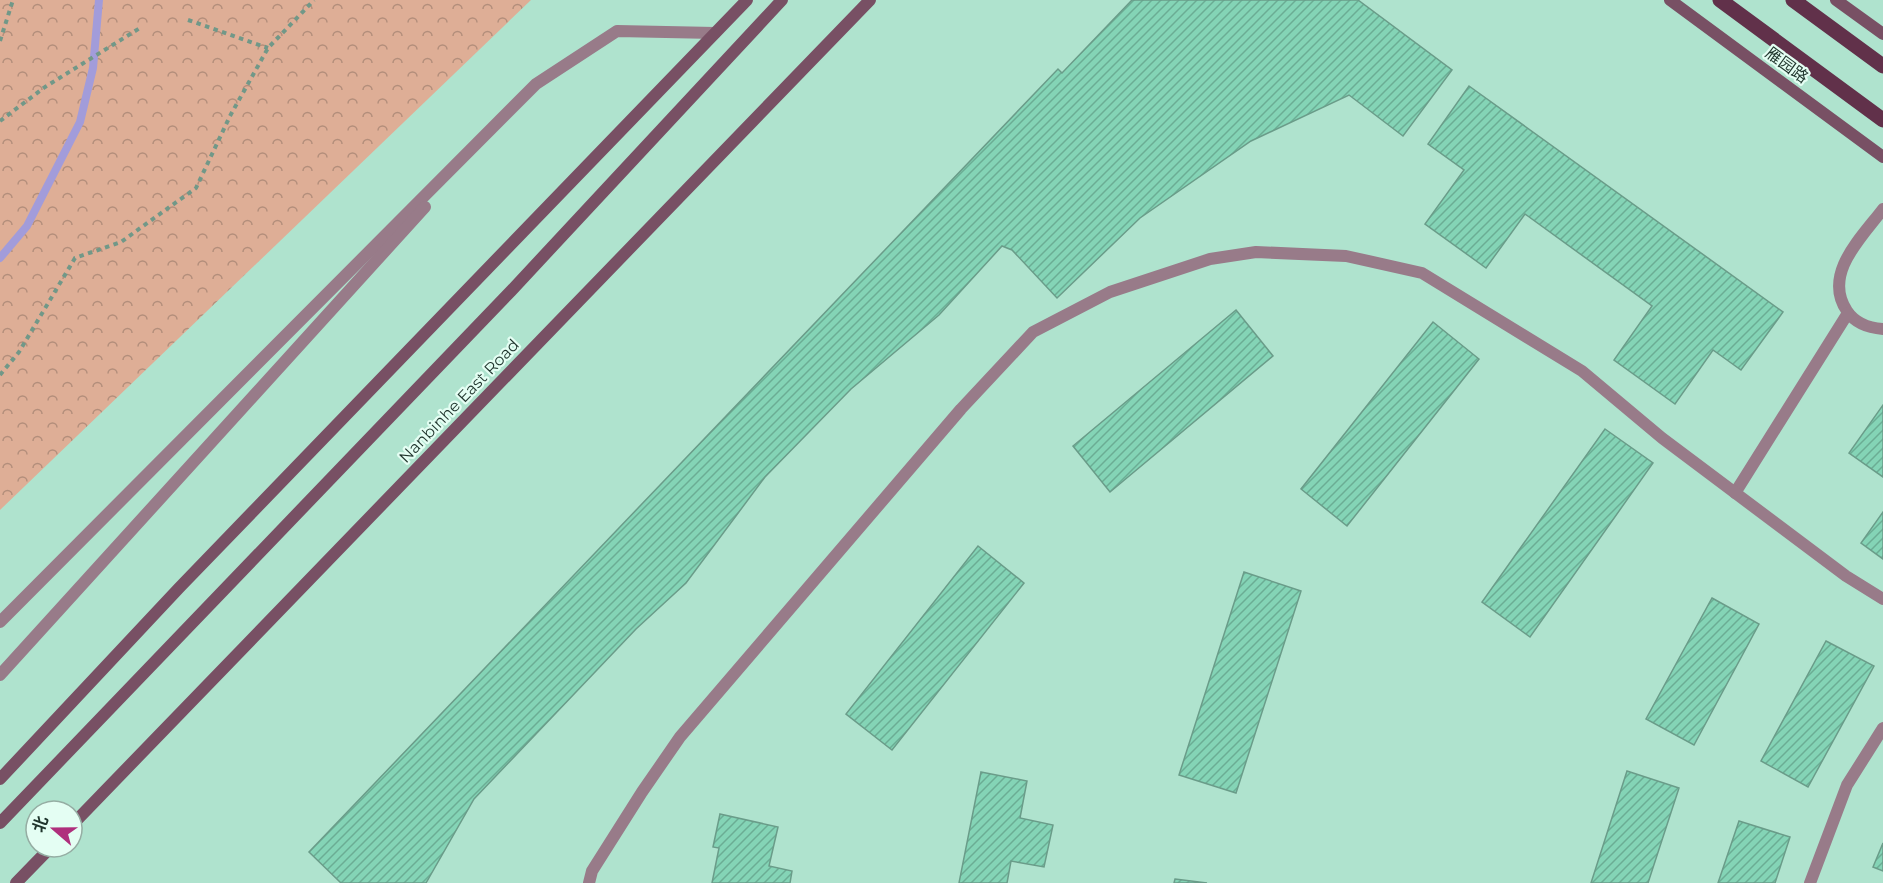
<svg xmlns="http://www.w3.org/2000/svg" width="1883" height="883" font-family="Montserrat,'Noto Sans SC',sans-serif">
	<style>
		.park { fill: url(#park-crowns) }
		.lines { fill: none; stroke-linecap: round; stroke-linejoin: round }
		.stream { stroke: #a29cda; stroke-width: 8 }
		.building { fill: url(#building-hatch); stroke: #6a9c89; stroke-width: 1.5 }
		.path { stroke: #719888; stroke-width: 4; stroke-dasharray: 4.5 4.5; stroke-linecap: butt }
		.service { stroke: #987b89; stroke-width: 12 }
		.minor { stroke: #987b89; stroke-width: 12 }
		.secondary { stroke: #785064; stroke-width: 12 }
		.primary { stroke: #61314a; stroke-width: 15 }
		.labels { text-anchor: middle; dominant-baseline: central; stroke-width: 4.5; stroke-linejoin: round; paint-order: stroke }
		.street-label { font-size: 16px; fill: #1f342c; stroke: #e4fef3 }
	</style>
	<defs>
		<pattern id="park-crowns" width="20" height="18" patternUnits="userSpaceOnUse" patternTransform="scale(1.5)"><rect width="20" height="18" fill="#deae96"/><path d="M2 6a3 3 0 1 1 6 0M12 15a3 3 0 1 1 6 0" fill="none" stroke="#b38e7b"/></pattern>
		<pattern id="building-hatch" width="6" height="6" patternUnits="userSpaceOnUse" patternTransform="scale(1.5)"><rect width="6" height="6" fill="#84d4b6"/><path d="M-1 1l2-2M0 6l6-6M5 7l2-2" fill="none" stroke="#6bad94"/></pattern>
	</defs>
	<rect width="100%" height="100%" fill="#afe3ce"/>
	<polygon class="park" points="0,0 531,0 0,510"/>
	<g class="lines">
		<polyline class="stream" points="0,258 27,226 80,122 93,68 99,0"/>
	</g>
	<g class="building">
		<polygon points="1132,0 1358,0 1452,70 1403,136 1349,95 1251,141 1140,218 1057,298 1012,250 1002,246 939,315 851,389 765,477 686,583 636,629 474,799 426,883 341,883 309,852 1058,69 1062,73"/>
		<polygon points="1469,86 1783,312 1741,370 1713,350 1675,404 1614,360 1652,306 1525,214 1486,268 1425,224 1464,170 1428,144"/>
		<polygon points="1236,310 1273,356 1110,492 1073,446"/>
		<polygon points="1433,322 1479,359 1347,526 1301,489"/>
		<polygon points="1883,405 1883,477 1849,453"/>
		<polygon points="1605,429 1653,463 1530,637 1482,602"/>
		<polygon points="1883,512 1883,559 1861,543"/>
		<polygon points="978,546 1024,583 892,750 846,714"/>
		<polygon points="1244,572 1301,591 1236,793 1179,775"/>
		<polygon points="1712,598 1759,624 1694,745 1646,719"/>
		<polygon points="1826,641 1874,666 1808,787 1761,761"/>
		<polygon points="1627,771 1679,788 1648,883 1591,883"/>
		<polygon points="981,772 1027,781 1020,818 1053,825 1044,867 1011,861 1007,883 959,883"/>
		<polygon points="720,814 778,827 769,866 792,871 790,883 712,883 719,848 713,847"/>
		<polygon points="1739,821 1790,837 1775,883 1718,883"/>
		<polygon points="1883,843 1883,871 1873,867"/>
		<polygon points="1175,879 1207,883 1174,883"/>
	</g>
	<g class="lines">
		<g class="path">
			<polyline points="188,20 268,48"/>
			<polyline points="0,41 13,0"/>
			<polyline points="0,121 45,87 140,28"/>
			<polyline points="0,375 19,352 75,258 121,242 196,188 230,116 268,48 314,0"/>
		</g>
		<g class="service">
			<polyline points="0,622 536,84 617,31 715,33"/>
			<polyline points="0,675 425,207"/>
		</g>
		<g class="minor">
			<path d="M1883,209c-21,28 -61,65 -36,102 8,12 22,17 36,18"/>
			<polyline points="1735,493 1848,313"/>
			<polyline points="589,883 592,871 642,792 680,737 961,409 1033,332 1110,292 1210,259 1256,252 1346,256 1422,273 1582,371 1662,438 1846,576 1883,599"/>
			<polyline points="1810,883 1847,785 1883,728"/>
		</g>
		<g class="secondary">
			<polyline points="1670,0 1883,157"/>
			<polyline points="1836,0 1883,34"/>
			<polyline points="0,779 179,588 747,0"/>
			<polyline points="0,823 511,291 782,0"/>
			<polyline points="72,825 870,0"/>
			<polyline points="16,883 51,847"/>
		</g>
		<g class="primary">
			<polyline points="1720,0 1883,120"/>
			<polyline points="1793,0 1883,66"/>
		</g>
	</g>
	<g class="labels">
		<g class="street-label">
			<text transform="translate(1787 65) rotate(36)">雁园路</text>
			<text transform="translate(459 401) rotate(-46)">Nanbinhe East Road</text>
		</g>
	</g>
	<g transform="translate(54 829) rotate(290)"><circle r="28" fill="#e4fef3" stroke="#95ada3" stroke-width="1.5"/>
	<path d="M0-4.5L10 22L0 15L-10 22Z" fill="#af2f7c"/>
	<text y="-9" font-size="16" font-weight="bold" text-anchor="middle" fill="#1f342c">北</text>
	</g>
</svg>
